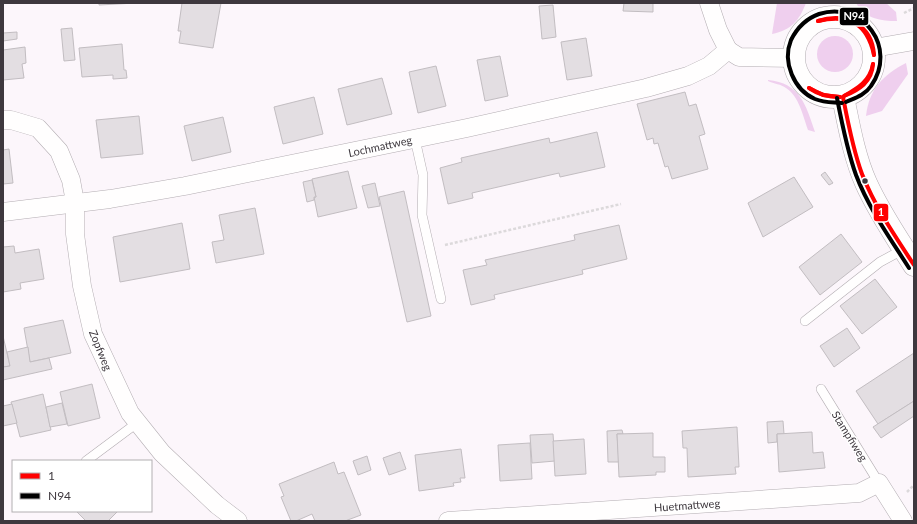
<svg xmlns="http://www.w3.org/2000/svg" width="917" height="524" font-family="Lato,sans-serif">
	<style>
		.green { fill: #efcfee }
		.building { fill: #e3dee2; stroke: #c2bdc1 }
		.lines { fill: none; stroke-linecap: round; stroke-linejoin: round }
		.service-casing { stroke: #b3adb2; stroke-width: 10 }
		.minor-casing { stroke: #b3adb2; stroke-width: 19 }
		.secondary-casing { stroke: #b3adb2; stroke-width: 23 }
		.path { stroke: #dcd9db; stroke-width: 2.5; stroke-dasharray: 3 2; stroke-linecap: butt }
		.service { stroke: #fffefe; stroke-width: 9 }
		.minor { stroke: #fffefe; stroke-width: 18 }
		.secondary { stroke: #fffefe; stroke-width: 22 }
		.bus-1-casing { stroke: #fff; stroke-width: 7 }
		.bus-2-casing { stroke: #fff; stroke-width: 7 }
		.bus-1 { stroke: #f00; stroke-width: 4 }
		.bus-2 { stroke: #000; stroke-width: 4 }
		.bus-dot { fill: #3e383e; stroke: #fff; stroke-width: 1.5 }
		.labels { text-anchor: middle; dominant-baseline: central; stroke-width: 3; stroke-linejoin: round; paint-order: stroke }
		.street-label { font-size: 11px; fill: #3e383e; stroke: #fff }
		.line-badge { stroke: #fff; stroke-width: 1.5 }
		.badge-label { font-size: 11px; text-anchor: middle; font-weight: bold; fill: #fff }
	</style>
	<rect width="100%" height="100%" fill="#fcf6fb"/>
	<g class="green">
		<path d="M777,3h29c-7,18 -15,27 -34,31z"/>
		<path d="M856,3h30l10,9 1,9c-16,0 -32,-2 -41,-18z"/>
		<circle cx="835" cy="54" r="18"/>
		<path d="M906,63l2,11 -26,37 -16,5c3,-27 17,-41 40,-53z"/>
		<path d="M768,80c32,3 38,25 47,52l-7,-2c-5,-14 -9,-34 -22,-42 -5,-4 -12,-4 -18,-7z"/>
	</g>
	<g class="building">
		<polygon points="99,3 136,3 99,5"/>
		<polygon points="182,3 221,3 213,48 179,43 181,31 178,31"/>
		<polygon points="624,3 653,3 653,12 623,11"/>
		<polygon points="553,5 556,37 542,39 539,6"/>
		<polygon points="72,28 75,60 64,61 61,29"/>
		<polygon points="17,32 17,39 3,41 3,33"/>
		<polygon points="586,38 592,76 567,80 561,42"/>
		<polygon points="122,44 124,70 126,70 127,78 113,79 113,75 82,77 79,48"/>
		<polygon points="25,47 26,63 22,64 24,78 3,80 3,50"/>
		<polygon points="500,56 508,96 485,101 477,60"/>
		<polygon points="436,66 446,106 418,113 409,72"/>
		<polygon points="382,78 392,114 347,125 338,89"/>
		<polygon points="685,92 689,106 696,104 705,134 699,136 708,169 672,179 668,166 665,167 658,143 654,144 653,138 647,140 637,104"/>
		<polygon points="314,97 323,134 283,144 274,107"/>
		<polygon points="139,116 143,154 101,158 96,120"/>
		<polygon points="223,117 231,152 192,161 184,126"/>
		<polygon points="597,132 605,167 560,177 559,173 472,193 473,198 448,204 440,168 462,162 461,158 549,138 550,143"/>
		<polygon points="9,149 13,183 3,184 3,150"/>
		<polygon points="348,171 357,208 318,217 314,197 316,197 312,179"/>
		<polygon points="825,172 833,183 829,185 821,175"/>
		<polygon points="794,177 813,207 763,237 748,203"/>
		<polygon points="312,180 316,197 314,197 314,200 307,202 303,182"/>
		<polygon points="375,183 380,206 368,208 362,186"/>
		<polygon points="404,191 431,316 407,322 379,197"/>
		<polygon points="255,208 264,254 216,263 212,242 224,240 219,215"/>
		<polygon points="182,223 190,269 120,282 113,237"/>
		<polygon points="619,225 627,259 582,270 583,274 494,295 495,299 471,305 463,270 487,265 485,260 575,240 574,235"/>
		<polygon points="841,234 862,262 820,295 799,267"/>
		<polygon points="14,246 15,253 39,249 44,279 20,283 21,289 3,292 3,247"/>
		<polygon points="875,279 897,307 862,334 840,306"/>
		<polygon points="63,320 71,353 30,362 24,328"/>
		<polygon points="847,328 860,348 834,367 820,346"/>
		<polygon points="3,336 10,366 3,367"/>
		<polygon points="28,347 30,362 49,358 52,369 3,380 3,367 10,366 7,352"/>
		<polygon points="914,353 914,401 878,424 856,391"/>
		<polygon points="92,384 100,418 68,426 60,392"/>
		<polygon points="43,394 51,430 20,437 11,402"/>
		<polygon points="914,401 914,416 881,438 873,427"/>
		<polygon points="62,403 67,424 50,427 46,407"/>
		<polygon points="12,404 17,423 3,426 3,406"/>
		<polygon points="783,421 784,434 777,434 777,442 768,443 767,422"/>
		<polygon points="737,427 739,467 735,467 736,474 688,477 687,448 683,448 682,431"/>
		<polygon points="622,430 623,434 617,434 619,462 608,462 607,431"/>
		<polygon points="812,432 813,453 823,452 825,468 779,472 777,434"/>
		<polygon points="653,433 653,457 665,457 665,472 656,472 656,475 619,477 617,434"/>
		<polygon points="553,434 555,461 532,463 530,435"/>
		<polygon points="584,439 586,474 555,476 553,441"/>
		<polygon points="530,443 532,479 500,481 498,445"/>
		<polygon points="461,449 465,478 460,478 461,482 453,483 454,486 419,491 415,455"/>
		<polygon points="400,452 406,469 389,475 383,458"/>
		<polygon points="367,456 371,470 358,475 353,461"/>
		<polygon points="334,462 338,474 344,472 361,515 345,521 315,521 312,514 296,521 291,521 281,497 284,496 279,484"/>
		<polygon points="76,511 118,511 108,521 86,521"/>
	</g>
	<g class="lines">
		<g class="service-casing">
			<g id="service">
				<polyline points="415,139 423,175 422,215 441,299"/>
				<polyline points="805,321 880,262 904,249"/>
				<polyline points="821,389 879,483"/>
				<polyline points="86,461 137,423"/>
			</g>
		</g>
		<g class="minor-casing">
			<g id="minor">
				<polyline points="709,3 718,30 728,50"/>
				<polyline points="874,48 914,41"/>
				<polyline points="3,120 11,120 38,128 59,151 71,180 75,202 75,234 82,286 93,334 130,413 162,453 217,505 238,521"/>
				<polyline points="3,212 110,199 185,186 467,128 646,88 688,76 709,66 728,50 739,57 794,58"/>
				<polyline points="448,521 859,493 879,483 903,521"/>
			</g>
		</g>
		<g class="secondary-casing">
			<g id="secondary">
				<circle cx="834" cy="57" r="40"/>
				<path d="M843,97c6,29 11,59 23,86 13,29 31,55 48,82"/>
			</g>
		</g>
		<g class="path">
			<polyline points="904,13 914,8"/>
			<polyline points="445,245 621,204"/>
			<polyline points="907,492 914,485"/>
		</g>
		<use href="#service" class="service"/>
		<use href="#minor" class="minor"/>
		<use href="#secondary" class="secondary"/>
		<g class="bus-1-casing">
			<g id="bus-1">
				<path d="M818,21c27,-9 54,3 56,34"/>
				<path d="M818,21c31,-7 49,2 56,34"/>
				<polyline points="809,88 823,95 840,97"/>
				<path d="M809,88c10,7 19,9 31,9"/>
				<path d="M844,96c14,-8 26,-15 29,-32"/>
				<path d="M844,96c15,-6 28,-14 29,-32"/>
				<path d="M843,97c5,26 10,53 19,77 13,33 33,62 52,91"/>
			</g>
		</g>
		<g class="bus-2-casing">
			<g id="bus-2">
				<path d="M837,98c5,26 10,52 19,77 13,34 34,63 53,93"/>
				<path d="M842,103c-9,-1 -17,0 -27,-4 -21,-9 -33,-37 -24,-59 6,-12 14,-21 28,-26 44,-14 79,34 52,72 -6,9 -16,12 -25,16"/>
			</g>
		</g>
		<use href="#bus-1" class="bus-1"/>
		<use href="#bus-2" class="bus-2"/>
	</g>
	<circle class="bus-dot" cx="865" cy="181" r="3.5"/>
	<g class="labels">
		<g class="street-label">
			<text transform="translate(380 146) rotate(-12)">Lochmattweg</text>
			<text transform="translate(101 350) rotate(68)">Zopfweg</text>
			<text transform="translate(850 436) rotate(58)">Stampfiweg</text>
			<text transform="translate(687 505) rotate(-4)">Huetmattweg</text>
		</g>
	</g>
	<g class="line-badge">
		<rect x="839" y="7" width="30" height="19" rx="4" fill="#000"/>
		<rect x="873" y="203" width="16" height="19" rx="4" fill="#f00"/>
	</g>
	<g class="badge-label">
		<text x="854" y="20">N94</text>
		<text x="881" y="216">1</text>
	</g>
	<rect width="917" height="524" fill="none" stroke="#3e383e" stroke-width="8"/>
	<rect x="12" y="460" width="140" height="52" fill="#ffffff" stroke="#b2afb2"/>
	<rect x="20" y="473" width="20" height="6" fill="#ff0000" stroke="#b2afb2"/>
	<text x="48" y="480" font-size="12" fill="#3e383e">1</text>
	<rect x="20" y="493" width="20" height="6" fill="#000000" stroke="#b2afb2"/>
	<text x="48" y="500" font-size="12" fill="#3e383e">N94</text>
</svg>
